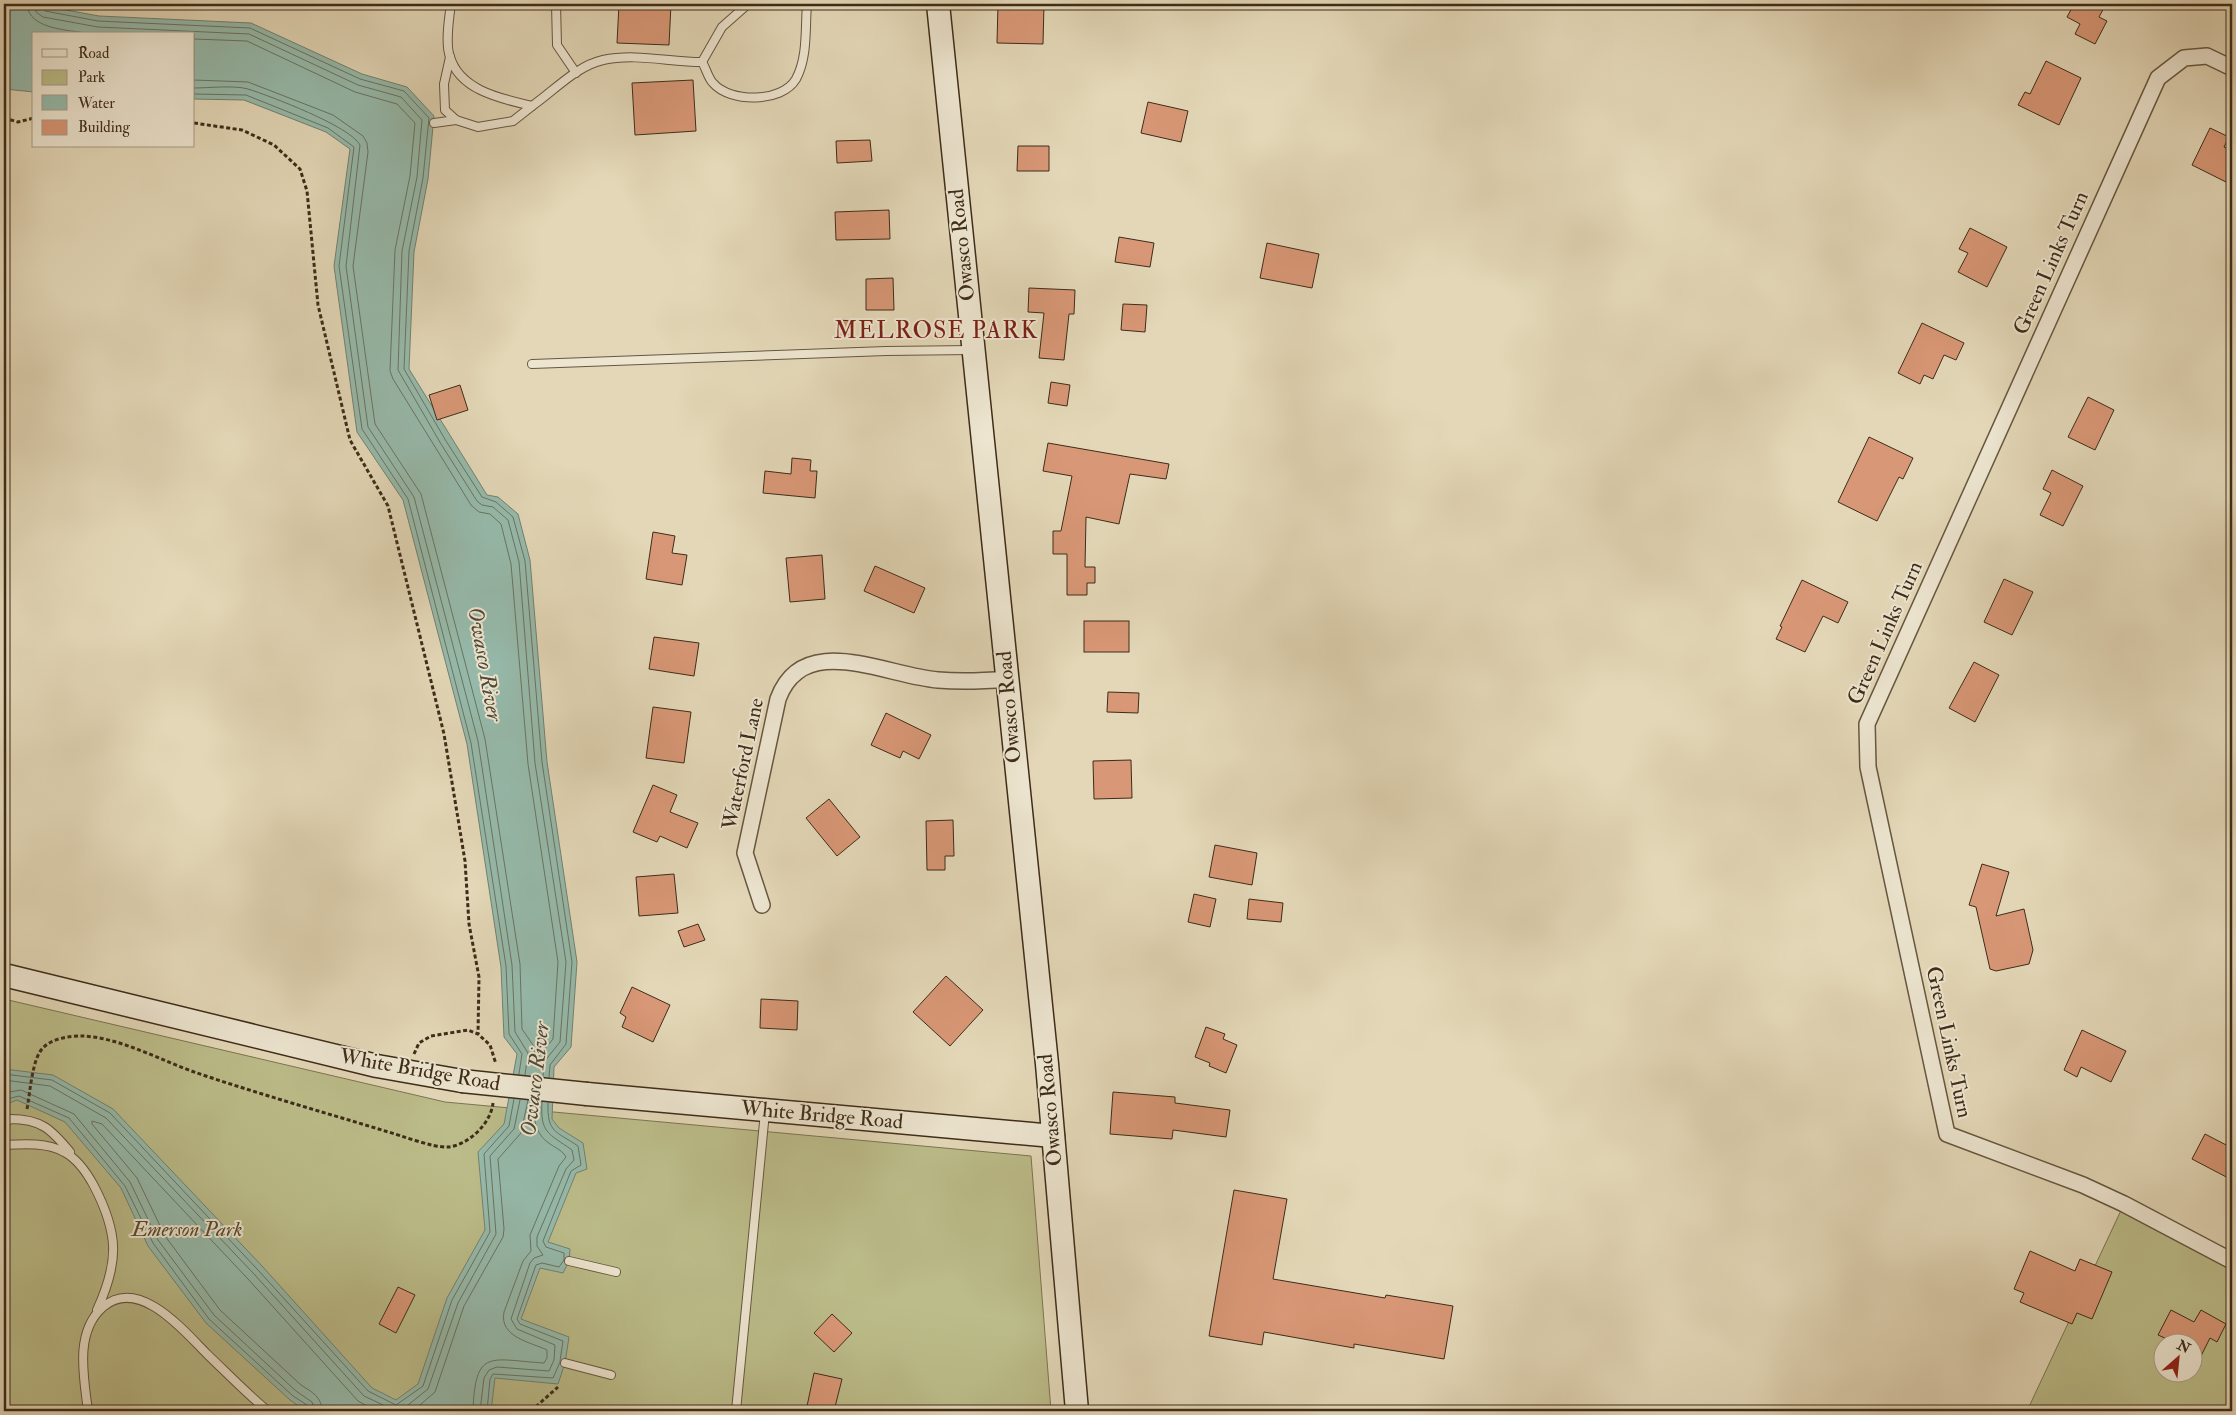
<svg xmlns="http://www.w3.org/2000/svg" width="2236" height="1415" font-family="'IM FELL Double Pica',serif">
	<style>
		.green { fill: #bbbc89; stroke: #7c7451; fill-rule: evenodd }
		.water { fill: #96baab; stroke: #738171 }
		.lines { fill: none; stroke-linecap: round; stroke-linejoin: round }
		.shore { stroke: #6a7362; stroke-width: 1 }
		.building { fill: #d89776; stroke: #3e2c19 }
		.lane-casing { stroke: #675740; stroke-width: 10 }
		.street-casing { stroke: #675740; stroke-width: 18 }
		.secondary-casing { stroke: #3e2c19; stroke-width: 25 }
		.path { stroke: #3e2c19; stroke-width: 3; stroke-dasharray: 4 2.5; stroke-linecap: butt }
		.lane { stroke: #ede5d0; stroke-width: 8 }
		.street { stroke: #ede5d0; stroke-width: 15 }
		.secondary { stroke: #ede5d0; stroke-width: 22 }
		.secondary-bridge-casing { stroke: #3e2c19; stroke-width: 25; stroke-linecap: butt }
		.secondary-bridge { stroke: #ede5d0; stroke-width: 22 }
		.labels { text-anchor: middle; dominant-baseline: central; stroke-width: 4; stroke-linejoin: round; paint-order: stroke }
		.street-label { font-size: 21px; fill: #3e2c19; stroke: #ede5d0 }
		.park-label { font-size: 21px; font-style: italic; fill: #57492f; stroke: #ede5d0 }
		.water-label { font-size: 22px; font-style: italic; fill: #504836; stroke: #ede5d0 }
		.quarter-label { font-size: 24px; letter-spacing: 1px; fill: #7a1f14; stroke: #ede5d0 }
	</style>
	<rect width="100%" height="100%" fill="#e3d7b7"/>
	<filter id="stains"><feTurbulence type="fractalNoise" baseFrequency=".004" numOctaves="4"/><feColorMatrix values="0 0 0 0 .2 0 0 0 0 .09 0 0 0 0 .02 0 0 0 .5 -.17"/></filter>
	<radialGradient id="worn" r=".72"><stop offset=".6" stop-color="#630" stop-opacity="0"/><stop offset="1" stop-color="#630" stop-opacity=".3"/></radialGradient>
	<g class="green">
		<polygon points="4,999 445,1102 1031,1156 1051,1411 4,1411"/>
		<path d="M2124,1204l108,47v160h-205zM2164,1342h30v30h-30z"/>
	</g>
	<polygon class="water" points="4,4 33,4 99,16 251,23 362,74 407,87 434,116 428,179 414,252 409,369 487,495 498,497 518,514 530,560 547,762 577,962 571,1047 554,1067 552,1119 559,1128 583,1143 587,1169 576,1173 548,1242 570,1249 569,1261 563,1273 540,1268 521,1319 569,1337 565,1363 558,1384 495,1378 491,1411 306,1411 290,1400 206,1323 148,1246 121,1188 65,1122 17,1100 4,1105 4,1069 53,1075 113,1109 262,1266 372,1388 396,1400 418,1384 447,1298 485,1230 478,1152 504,1124 517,1054 504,1037 501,967 467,744 403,500 357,432 334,266 350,149 326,132 244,100 194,99 194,34 34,34 34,92 4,89"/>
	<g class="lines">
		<g class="shore">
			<path d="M27,4c1,27 46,26 67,30"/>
			<polyline points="35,4 36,12 43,17 98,27 249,34 358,85 401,97 422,120 417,177 402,251 398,370 441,444 477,501 482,505 493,507 508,520 519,562 535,763 566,962 560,1042 544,1062 543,1077"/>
			<polyline points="41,4 45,11 98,21 250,28 360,79 404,91 429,118 423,178 409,251 404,369 446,441 482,497 496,502 513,517 525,561 542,762 572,962 566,1044 550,1065 549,1077"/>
			<polyline points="194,39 247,41 355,92 397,104 415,123 410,176 395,250 390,371 393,379 471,505 479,512 490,514 501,524 511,564 528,764 558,962 553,1039 539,1056 536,1055 533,1045 522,1029 520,964 485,739 421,494 375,424 353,266 368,152 367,143 363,136 333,115 248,82 194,80"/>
			<path d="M194,88c15,0 40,-3 54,1 22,7 102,37 112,56l-14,121 22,161 46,70 64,244 34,224 3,67 13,21 -3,22"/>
			<polyline points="194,94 246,95 328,128 354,147 339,266 362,429 408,499 471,743 506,966 509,1034 522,1054 519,1074"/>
			<polyline points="4,1074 52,1080 110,1113 258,1270 368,1391 396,1405 423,1386 452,1300 490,1232 484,1154 509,1126 514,1099"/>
			<polyline points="4,1080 50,1086 106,1118 254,1274 364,1396 396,1411 403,1409 428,1389 458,1303 496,1234 490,1156 514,1129 520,1100"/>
			<polyline points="4,1093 21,1090 74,1114 130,1182 158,1240 214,1315 296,1391 312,1402 315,1411"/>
			<polyline points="4,1100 19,1096 69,1118 125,1186 153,1243 209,1319 293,1396 307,1405 308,1411"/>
			<path d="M548,1103c-1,30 8,28 30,43l3,19 -10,6 -28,70 3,6 18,6v7l-5,7 -17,-4 -6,2 -19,54 3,5 43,17 -3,20"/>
			<path d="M322,1411c0,-14 -10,-19 -21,-26l-81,-75 -55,-74 -28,-58 -45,-54v-3l10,3 146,155 110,122 18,10"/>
			<polyline points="413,1411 435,1392 464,1306 503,1237 504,1229 498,1159 521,1133 528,1100"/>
			<path d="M473,1411c2,-64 18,-51 71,-48l3,-5v-8c-17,-8 -48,-13 -43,-38l19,-51 8,-10 -1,-16 29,-69 7,-9c-3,-6 -10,-9 -16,-13 -16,-11 -16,-25 -16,-43"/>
			<path d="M480,1411l4,-33 5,-8 8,-3 52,4 5,-11 1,-15 -38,-16 -6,-10 19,-56 4,-5 9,-3 -6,-9v-9l29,-68 8,-9 -2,-10c-24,-17 -32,-17 -30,-48"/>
			<polyline points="487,1411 490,1379 493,1374 553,1378 560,1362"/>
		</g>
	</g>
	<g class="building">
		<polygon points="619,4 671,4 669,45 617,43"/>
		<polygon points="998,4 1044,4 1043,44 997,43"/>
		<polygon points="2074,4 2106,4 2099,17 2107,21 2095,44 2075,34 2080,24 2067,17"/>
		<polygon points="2046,61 2081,78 2059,125 2018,105 2025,92 2030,94"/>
		<polygon points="693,80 696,131 635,135 632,83"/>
		<polygon points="1148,102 1188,111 1181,142 1141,133"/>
		<polygon points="2210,128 2229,137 2224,147 2232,151 2232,185 2192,165"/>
		<polygon points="870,140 872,161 837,163 836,141"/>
		<polygon points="1018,146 1049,146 1049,171 1017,171"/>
		<polygon points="889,210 890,239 836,240 835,212"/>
		<polygon points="1970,228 2007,247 1987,287 1958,272 1968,253 1959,249"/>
		<polygon points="1119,237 1154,243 1150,267 1115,262"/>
		<polygon points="1267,243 1319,254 1312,288 1260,278"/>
		<polygon points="893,278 894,310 866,310 866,279"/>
		<polygon points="1029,288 1075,290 1074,314 1069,314 1064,360 1039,358 1044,313 1028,312"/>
		<polygon points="1123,304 1147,305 1145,332 1121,330"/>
		<polygon points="837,320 854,321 854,337 837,337"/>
		<polygon points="1922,323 1964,343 1956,360 1944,355 1933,379 1924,375 1920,384 1898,373"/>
		<polygon points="1051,382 1070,385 1067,406 1048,403"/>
		<polygon points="460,385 468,410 437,420 429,395"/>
		<polygon points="2088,397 2114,410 2095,450 2068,437"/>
		<polygon points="1869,437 1913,458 1903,479 1899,477 1877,521 1838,502"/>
		<polygon points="1048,443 1169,464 1166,479 1130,474 1119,524 1086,517 1085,567 1095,567 1095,583 1087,583 1087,595 1067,595 1067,554 1053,554 1053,531 1061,531 1072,476 1043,471"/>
		<polygon points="792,458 811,460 810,471 817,471 815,498 763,493 765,471 791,474"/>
		<polygon points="2052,470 2083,486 2063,526 2040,515 2051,493 2043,489"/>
		<polygon points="653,532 675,536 672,553 687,555 682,585 646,579"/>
		<polygon points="822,555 825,599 790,602 786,558"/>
		<polygon points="875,566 925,588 914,613 864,591"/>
		<polygon points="2004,579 2033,592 2012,635 1984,622"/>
		<polygon points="1802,580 1848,602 1838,623 1823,616 1805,652 1776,639 1782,627 1780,626"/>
		<rect x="1084" y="621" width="45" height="31"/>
		<polygon points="654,637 699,643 694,676 649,669"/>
		<polygon points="1974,662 1999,675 1975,722 1949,708"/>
		<polygon points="1108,692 1139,693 1138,713 1107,712"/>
		<polygon points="653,707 691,712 684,763 646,758"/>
		<polygon points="886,713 931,735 919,759 903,751 900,758 871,745"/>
		<polygon points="1131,760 1132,798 1094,799 1093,761"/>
		<polygon points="653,785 677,795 670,812 698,823 687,848 660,836 657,842 633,832"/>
		<polygon points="829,799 860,837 837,856 806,818"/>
		<polygon points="953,820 954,856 945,856 945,870 927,870 926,821"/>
		<polygon points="1215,845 1257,853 1252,885 1209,877"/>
		<polygon points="1982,864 2009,872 1996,916 2024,909 2033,950 2029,964 1996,971 1990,969 1976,907 1969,905"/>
		<polygon points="674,874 678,913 639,916 636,877"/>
		<polygon points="1194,894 1216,899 1210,927 1188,922"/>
		<polygon points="1249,899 1283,903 1281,922 1247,919"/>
		<polygon points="698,924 705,940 684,947 678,931"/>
		<polygon points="946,976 983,1010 950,1046 913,1012"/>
		<polygon points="632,987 670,1005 653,1042 622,1027 626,1017 620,1013"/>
		<polygon points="761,999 798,1001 797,1030 760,1028"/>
		<polygon points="1206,1027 1225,1034 1223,1039 1237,1045 1226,1073 1209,1066 1210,1063 1195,1057"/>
		<polygon points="2082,1030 2126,1051 2111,1082 2081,1067 2077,1077 2064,1070"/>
		<polygon points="1113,1092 1175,1097 1175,1103 1230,1110 1226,1137 1173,1130 1172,1139 1110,1134"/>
		<polygon points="2205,1134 2232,1148 2232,1180 2192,1159"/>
		<polygon points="1234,1190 1287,1199 1273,1279 1385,1298 1386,1295 1453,1306 1444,1359 1354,1344 1354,1348 1264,1332 1262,1345 1209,1336"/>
		<polygon points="2030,1251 2075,1271 2080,1259 2112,1272 2092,1319 2077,1313 2072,1324 2020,1302 2024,1293 2014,1289"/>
		<polygon points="398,1287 415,1295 396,1333 379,1324"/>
		<polygon points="2171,1310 2194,1322 2201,1310 2226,1324 2217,1342 2210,1338 2194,1370 2194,1342 2174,1342 2158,1335"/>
		<polygon points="832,1314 852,1333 834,1352 814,1333"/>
		<polygon points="814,1373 842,1379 834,1411 806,1411"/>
	</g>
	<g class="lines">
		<g class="lane-casing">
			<g id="lane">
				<path d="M451,4c-2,14 -6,40 -1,53 10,34 53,42 82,49 22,-15 44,-40 71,-46 33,-7 66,2 99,2l20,-35 26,-23"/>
				<polyline points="556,4 557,45 576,73"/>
				<polyline points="450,57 444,84 445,110 456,120 478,127 513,121 532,106"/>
				<path d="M702,62c4,6 6,16 11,21 17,20 69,20 83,-4 12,-22 9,-51 11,-75"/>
				<polyline points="434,123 456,120"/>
				<polyline points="532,364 886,351 972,350"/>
				<path d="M4,1124l6,-5c31,0 41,10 60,33"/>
				<path d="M4,1145c18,-1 43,-3 60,7 14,7 23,21 30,34 25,48 25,76 3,124"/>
				<polyline points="569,1261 616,1272"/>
				<polyline points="565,1363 611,1375"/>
				<path d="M88,1411c-4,-33 -14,-79 15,-104 36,-31 81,24 104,47 20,19 40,40 61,57"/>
				<polyline points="736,1411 765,1112"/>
			</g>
		</g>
		<g class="street-casing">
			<g id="street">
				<polyline points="2232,68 2207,56 2184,58 2158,78 1867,724 1868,767 1947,1134 2083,1185 2124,1204 2232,1261"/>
				<path d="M762,905l-17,-52 33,-154c25,-69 108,-23 160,-19 23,2 46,1 69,-1"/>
			</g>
		</g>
		<g class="secondary-casing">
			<g id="secondary">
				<polyline points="938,4 1047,1064 1077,1411"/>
				<polyline points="4,975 377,1066 462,1081"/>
				<polyline points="587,1094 1053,1136"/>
			</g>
		</g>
		<g class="path">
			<polyline points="4,118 18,122 34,118"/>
			<polyline points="194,123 242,130 274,145 300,169 307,191 318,305 350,440 388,506 444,734 465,861 469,924 479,977 478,1034"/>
			<polyline points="414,1054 419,1043 431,1036 468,1030 478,1034 490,1045 496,1064"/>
			<path d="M27,1109c3,-15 5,-51 16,-61 9,-10 27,-12 39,-12 37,1 80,25 115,37 62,21 126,39 188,58 15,4 48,17 63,16 21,-2 43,-24 45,-44"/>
			<polyline points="531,1411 558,1387"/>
		</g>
		<use href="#lane" class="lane"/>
		<use href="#street" class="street"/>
		<use href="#secondary" class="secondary"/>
		<g class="secondary-bridge-casing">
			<polyline id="secondary-bridge" points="462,1081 587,1094"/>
		</g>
		<use href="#secondary-bridge" class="secondary-bridge"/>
	</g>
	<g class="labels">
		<g class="street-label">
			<text transform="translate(962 245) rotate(-96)">Owasco Road</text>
			<text transform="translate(2051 263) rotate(-66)">Green Links Turn</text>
			<text transform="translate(1885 633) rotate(-66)">Green Links Turn</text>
			<text transform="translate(1009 707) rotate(-95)">Owasco Road</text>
			<text transform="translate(743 764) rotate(-78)">Waterford Lane</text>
			<text transform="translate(1949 1042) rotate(78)">Green Links Turn</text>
			<text transform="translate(420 1070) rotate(10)">White Bridge Road</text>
			<text transform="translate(1050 1110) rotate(-95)">Owasco Road</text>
			<text transform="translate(822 1115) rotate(5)">White Bridge Road</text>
		</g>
		<g class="park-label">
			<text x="187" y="1229">Emerson Park</text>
		</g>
		<g class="water-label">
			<text transform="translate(485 664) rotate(80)">Owasco River</text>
			<text transform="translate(535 1079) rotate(-83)">Owasco River</text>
		</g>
		<g class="quarter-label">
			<text x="936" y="330">MELROSE PARK</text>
		</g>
	</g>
	<rect width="2236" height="1415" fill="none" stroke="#e3d7b7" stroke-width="20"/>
	<rect x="5" y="5" width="2226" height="1405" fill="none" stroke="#3e2c19" stroke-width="2.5"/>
	<rect x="10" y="10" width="2216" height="1395" fill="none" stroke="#3e2c19"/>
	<rect x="32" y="32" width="162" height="115" fill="#ede5d0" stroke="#a79b87"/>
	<rect x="42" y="49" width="25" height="8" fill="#ede5d0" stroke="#a79b87"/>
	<text x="78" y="58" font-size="15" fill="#3e2c19">Road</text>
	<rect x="42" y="70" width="25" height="15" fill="#bbbc89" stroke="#a79b87"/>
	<text x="78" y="82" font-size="15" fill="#3e2c19">Park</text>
	<rect x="42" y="95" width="25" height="15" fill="#96baab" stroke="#a79b87"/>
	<text x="78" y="108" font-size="15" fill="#3e2c19">Water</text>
	<rect x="42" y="120" width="25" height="15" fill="#d89776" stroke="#a79b87"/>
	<text x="78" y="132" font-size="15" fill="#3e2c19">Building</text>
	<g transform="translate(2178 1358) rotate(27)"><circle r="24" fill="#ede5d0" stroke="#a79b87"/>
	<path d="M0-4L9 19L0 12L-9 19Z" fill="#8f2418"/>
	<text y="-8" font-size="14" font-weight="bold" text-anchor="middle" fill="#3e2c19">N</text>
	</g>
	<rect width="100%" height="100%" filter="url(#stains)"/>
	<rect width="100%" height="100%" fill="url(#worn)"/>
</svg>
